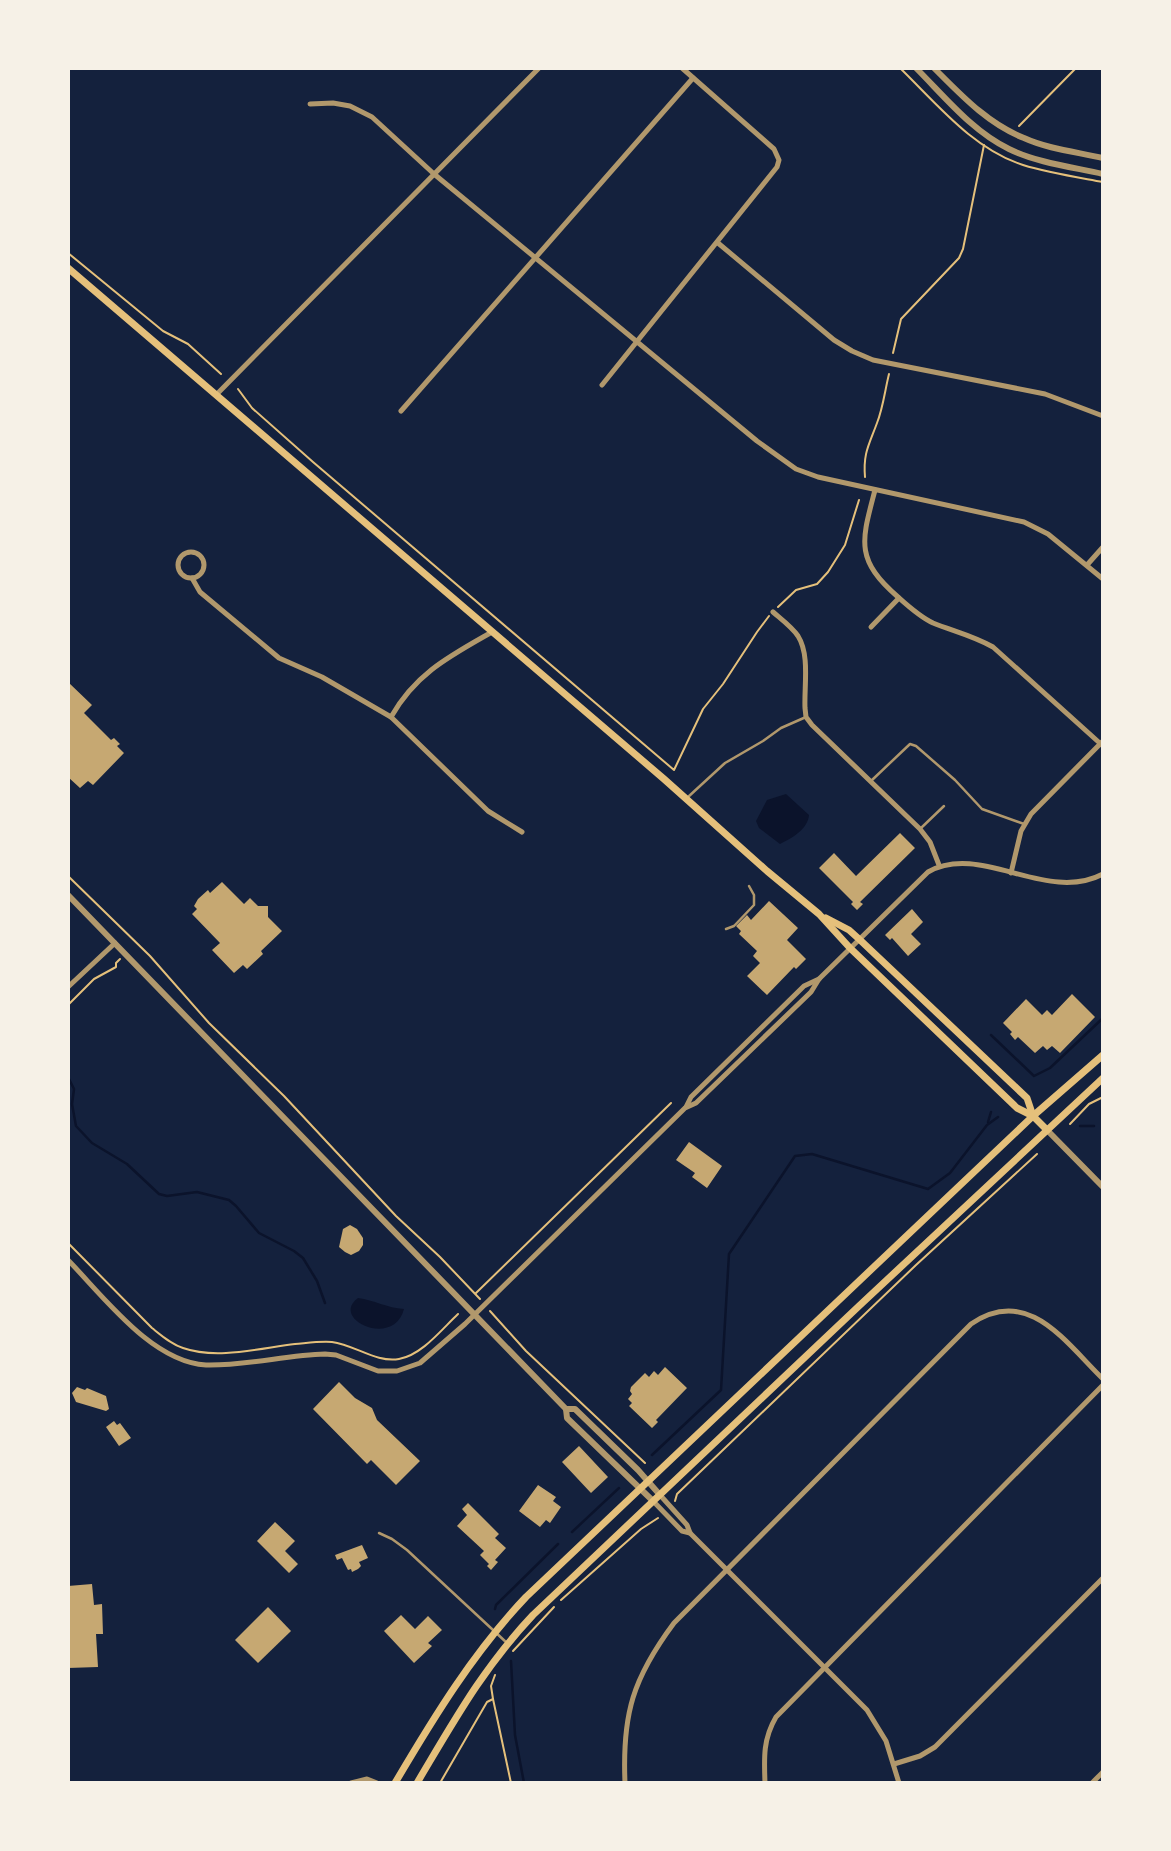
<svg xmlns="http://www.w3.org/2000/svg" width="1171" height="1851" font-family="'Noto Serif',serif">
	<style>
		.water { fill: #0b132b }
		.lines { fill: none; stroke-linecap: round; stroke-linejoin: round }
		.stream { stroke: #0b132b; stroke-width: 2.5 }
		.building { fill: #c6a872 }
		.path { stroke: #e5c07b; stroke-width: 2 }
		.service { stroke: #b1986c; stroke-width: 2.5 }
		.minor { stroke: #b1986c; stroke-width: 5 }
		.tertiary { stroke: #b1986c; stroke-width: 6 }
		.secondary { stroke: #e5c07b; stroke-width: 7 }
	</style>
	<rect width="100%" height="100%" fill="#14213d"/>
	<g class="water">
		<path d="M786,794l23,21c-1,14 -17,23 -29,29l-21,-16 -3,-7 11,-21z"/>
		<path d="M358,1298c16,2 29,10 46,11 -10,40 -75,10 -46,-11z"/>
	</g>
	<g class="lines">
		<g class="stream">
			<polyline points="991,1035 1034,1076 1050,1068 1103,1018"/>
			<polyline points="68,1077 74,1089 72,1104 76,1126 92,1143 127,1164 159,1194 167,1196 197,1192 229,1200 236,1206 259,1233 294,1251 303,1258 317,1281 325,1303"/>
			<polyline points="988,1122 991,1112"/>
			<polyline points="1080,1126 1094,1126"/>
			<polyline points="652,1455 721,1390 729,1254 795,1156 812,1154 928,1189 950,1173 987,1125 998,1117"/>
			<polyline points="572,1532 619,1488"/>
			<polyline points="495,1609 496,1605 558,1544"/>
			<polyline points="511,1661 515,1735 524,1783"/>
		</g>
	</g>
	<g class="building">
		<polygon points="68,682 92,705 84,713 111,740 114,738 120,744 117,746 124,753 93,785 88,781 80,788 68,777"/>
		<polygon points="900,833 915,848 860,902 863,904 857,910 851,904 853,902 819,868 834,853 856,876"/>
		<polygon points="222,882 244,904 250,898 258,906 268,906 268,917 282,931 261,951 263,954 247,969 243,965 234,973 212,950 220,943 192,914 197,909 194,906 198,899 208,890 210,893"/>
		<polygon points="769,901 798,928 787,940 806,959 796,969 794,967 767,995 747,976 760,963 753,956 757,951 739,934 741,931 736,926 747,915 751,920"/>
		<polygon points="912,909 923,922 911,934 921,944 908,956 892,938 890,940 885,935"/>
		<polygon points="1072,994 1095,1017 1060,1053 1052,1046 1047,1050 1043,1046 1035,1053 1018,1037 1015,1040 1010,1034 1012,1032 1003,1023 1026,999 1042,1015 1047,1010 1052,1015"/>
		<polygon points="689,1142 722,1166 707,1188 692,1177 695,1173 676,1160"/>
		<polygon points="350,1225 357,1229 363,1238 363,1245 359,1251 351,1255 345,1252 339,1247 343,1229"/>
		<polygon points="665,1367 687,1388 656,1420 658,1422 652,1428 629,1406 632,1403 628,1399 632,1394 630,1391 631,1387 645,1373 649,1377 654,1371 658,1375"/>
		<polygon points="339,1382 355,1398 372,1408 377,1420 420,1461 396,1485 371,1460 367,1464 313,1409"/>
		<polygon points="77,1387 85,1390 87,1388 106,1396 109,1409 106,1411 76,1402 72,1393"/>
		<polygon points="114,1421 117,1425 120,1423 131,1438 119,1446 106,1427"/>
		<polygon points="579,1446 608,1477 591,1493 562,1462"/>
		<polygon points="538,1485 556,1497 553,1501 561,1507 550,1523 546,1520 540,1527 519,1511"/>
		<polygon points="468,1503 499,1534 495,1538 506,1548 495,1560 498,1562 491,1570 487,1566 489,1564 480,1555 484,1551 457,1526 467,1515 462,1509"/>
		<polygon points="275,1522 295,1541 285,1551 298,1564 289,1573 257,1541"/>
		<polygon points="362,1545 368,1558 359,1562 361,1566 358,1569 352,1572 351,1569 348,1570 342,1558 337,1560 335,1555"/>
		<polygon points="92,1584 94,1605 102,1604 103,1634 96,1634 98,1667 68,1668 68,1586"/>
		<polygon points="268,1607 291,1631 258,1663 235,1640"/>
		<polygon points="401,1615 415,1629 428,1616 442,1630 428,1643 432,1646 414,1663 384,1631"/>
	</g>
	<g class="lines">
		<g class="path">
			<path d="M900,68c37,36 73,81 123,97 26,8 53,12 80,17"/>
			<polyline points="1019,126 1076,68"/>
			<polyline points="68,253 163,331 188,344 221,374"/>
			<polyline points="893,353 901,319 959,258 963,249 984,145"/>
			<polyline points="238,389 252,408 313,462 674,770 703,709 723,684 757,632 769,616"/>
			<path d="M865,477c-2,-24 4,-32 12,-54 6,-15 8,-33 12,-49"/>
			<polyline points="778,607 796,590 817,584 828,572 845,545 859,500"/>
			<polyline points="68,876 150,956 209,1023 284,1096 396,1216 440,1257 480,1299"/>
			<polyline points="68,1005 94,979 116,967 116,963 120,959"/>
			<polyline points="1070,1124 1089,1104 1103,1097"/>
			<path d="M68,1243l84,85c10,8 19,16 31,20 34,12 78,0 112,-4 12,-1 25,-3 37,-2 23,3 44,21 67,17 23,-4 43,-30 59,-45"/>
			<polyline points="476,1293 671,1103"/>
			<polyline points="490,1311 526,1351 645,1463"/>
			<polyline points="675,1501 677,1494 916,1265 1037,1154"/>
			<polyline points="561,1600 641,1529 658,1518"/>
			<polyline points="513,1651 554,1607"/>
			<polyline points="493,1699 511,1783"/>
			<polyline points="440,1783 487,1702 493,1699 491,1686 495,1675"/>
		</g>
		<g class="service">
			<polyline points="871,781 910,744 916,746 955,780 982,809 1024,824"/>
			<polyline points="688,797 725,763 763,741 781,728 806,717"/>
			<polyline points="920,829 944,806"/>
			<polyline points="726,929 734,926 754,905 754,895 749,886"/>
			<polyline points="379,1533 392,1539 407,1550 507,1643"/>
		</g>
		<g class="minor">
			<polyline points="310,104 333,103 350,106 372,117 434,174 757,441 796,469 818,477 1024,522 1048,534 1103,579"/>
			<polyline points="718,243 834,340 852,351 873,360 1045,394 1103,416"/>
			<polyline points="602,385 777,167 779,160 774,149 682,68"/>
			<polyline points="217,394 539,68"/>
			<polyline points="401,411 693,78"/>
			<path d="M875,490c-13,50 -21,69 23,107 10,9 22,20 35,26 20,8 41,13 60,24l110,99"/>
			<circle cx="191" cy="565" r="13"/>
			<polyline points="1087,565 1103,547"/>
			<polyline points="192,578 200,592 279,658 322,677 391,717 488,811 522,832"/>
			<path d="M773,612c8,7 19,15 25,24 12,19 6,50 7,72l1,9 6,8 108,104 10,13 9,23"/>
			<polyline points="871,627 899,598"/>
			<path d="M391,717c25,-44 59,-61 101,-85"/>
			<polyline points="1011,873 1021,831 1031,814 1103,741"/>
			<polyline points="68,987 115,943"/>
			<polyline points="686,1107 691,1097 804,986 819,979"/>
			<path d="M68,1260c36,37 84,102 138,105 40,1 80,-10 119,-11l11,1 42,16h19l23,-8 45,-39 220,-216 11,-5 115,-111 8,-13 109,-107c53,-30 118,32 175,2"/>
			<polyline points="660,1495 687,1525 690,1533 867,1710 886,1741 899,1783"/>
			<polyline points="653,1501 682,1531 690,1533"/>
			<polyline points="894,1764 920,1756 935,1747 1103,1578"/>
			<polyline points="351,1783 367,1779 377,1783"/>
			<path d="M625,1783c-3,-69 8,-105 49,-160l297,-299c57,-39 94,18 132,55"/>
			<path d="M765,1783c-1,-25 -2,-44 11,-66l327,-332"/>
			<polyline points="1092,1783 1103,1772"/>
		</g>
		<g class="tertiary">
			<path d="M916,68c29,29 56,63 93,81 29,14 63,18 94,25"/>
			<path d="M934,68c27,27 54,56 90,70 24,11 53,14 79,20"/>
			<polyline points="68,895 566,1409 567,1418 653,1501"/>
			<polyline points="1047,1130 1103,1187"/>
			<polyline points="566,1409 575,1409 638,1470 660,1495"/>
		</g>
		<g class="secondary">
			<polyline points="68,268 664,779 767,871 819,914 850,948 1017,1108 1033,1116 1047,1130"/>
			<polyline points="826,918 849,930 859,939 1027,1098 1033,1116"/>
			<path d="M395,1783c39,-66 78,-130 131,-186l507,-481 70,-61"/>
			<path d="M417,1783c37,-62 66,-115 116,-168l326,-309 244,-228"/>
		</g>
	</g>
	<rect width="1171" height="1851" fill="none" stroke="#f6f1e7" stroke-width="140"/>
</svg>
